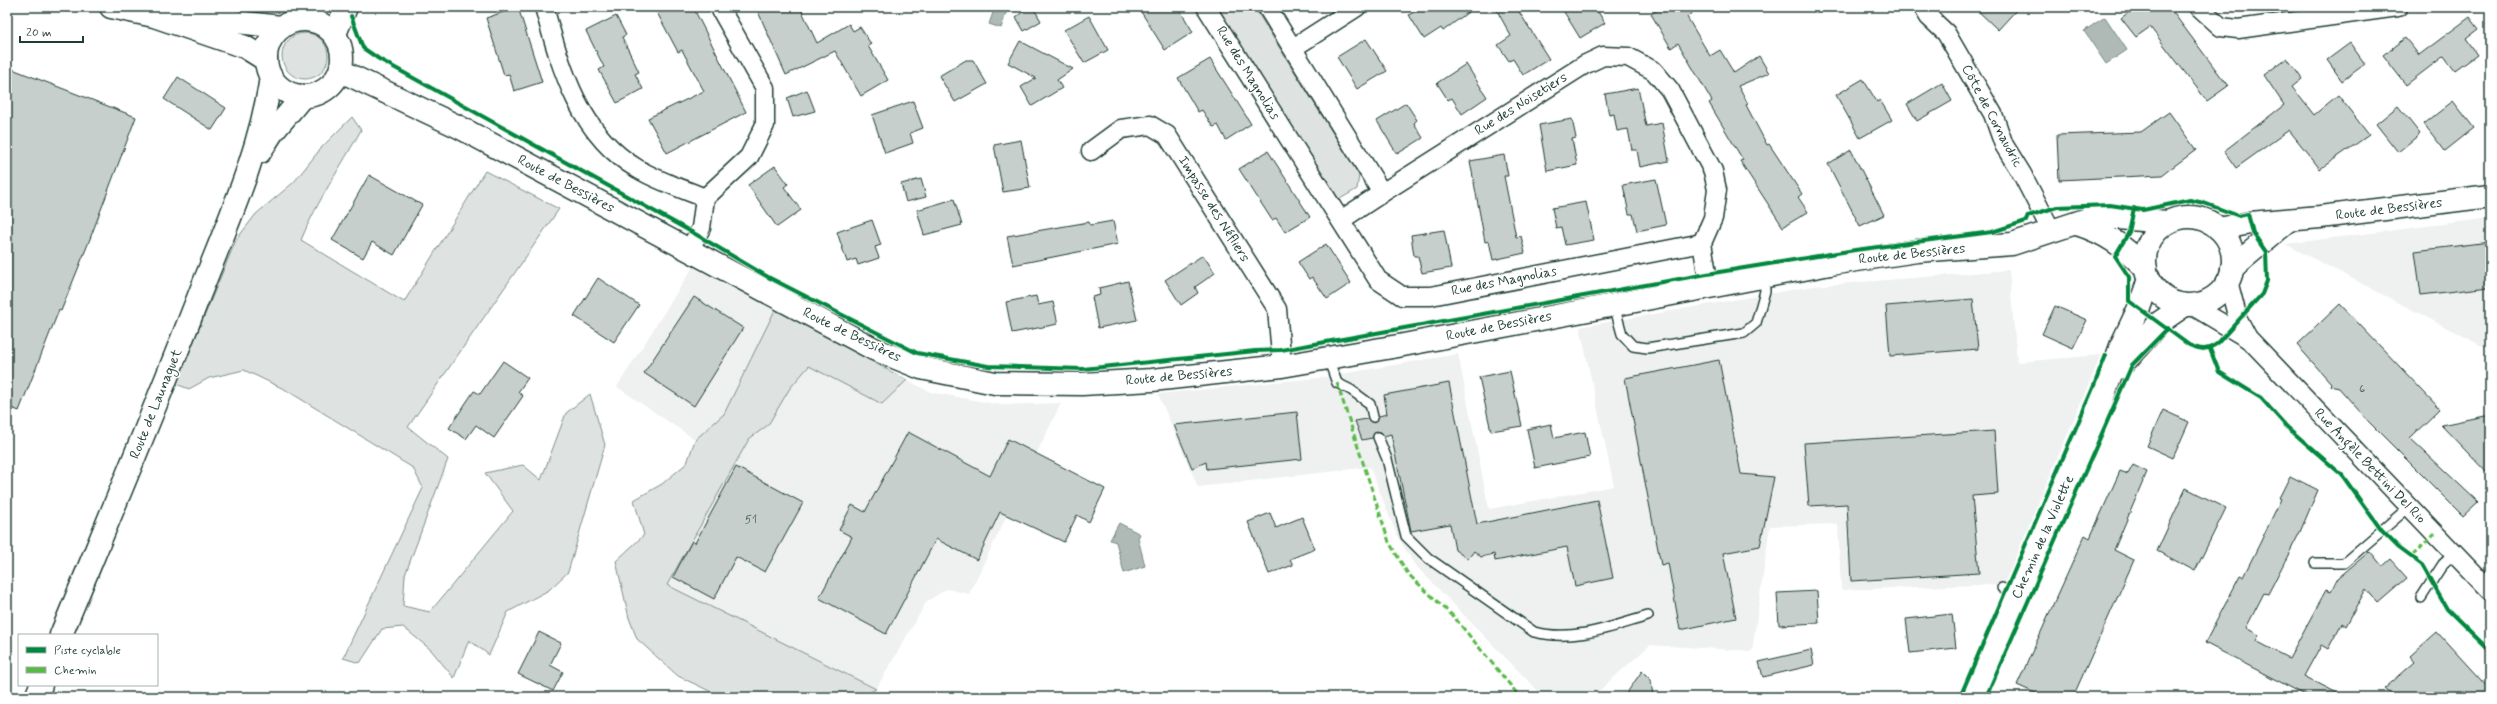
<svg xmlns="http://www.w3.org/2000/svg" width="2497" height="704" font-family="Mynerve,sans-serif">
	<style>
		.built { fill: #eef1f0 }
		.green { fill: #dee3e2; stroke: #7e908b }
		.water { fill: #afbab7; stroke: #758883 }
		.building { fill: #c7cfcc; stroke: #1f3d34 }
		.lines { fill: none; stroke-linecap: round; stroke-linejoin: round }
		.lane-casing { stroke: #1f3d34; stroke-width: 12 }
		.street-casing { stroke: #1f3d34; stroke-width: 21 }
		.secondary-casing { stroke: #1f3d34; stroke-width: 25 }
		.lane { stroke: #fff; stroke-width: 9 }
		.street { stroke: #fff; stroke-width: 18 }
		.secondary { stroke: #fff; stroke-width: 22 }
		.quiet { stroke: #58b947; stroke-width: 3; stroke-dasharray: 6 3; stroke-linecap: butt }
		.cycleway-casing { stroke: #fff; stroke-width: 6 }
		.cycleway { stroke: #00873e; stroke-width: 4 }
		.labels { text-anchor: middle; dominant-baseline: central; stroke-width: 3; stroke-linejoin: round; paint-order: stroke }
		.number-label { font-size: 12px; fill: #49625a }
		.street-label { font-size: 14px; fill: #1f3d34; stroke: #fff }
	</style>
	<rect width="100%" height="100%" fill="#fff"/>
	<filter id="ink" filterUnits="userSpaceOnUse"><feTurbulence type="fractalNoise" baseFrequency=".025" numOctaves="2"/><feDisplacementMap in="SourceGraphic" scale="8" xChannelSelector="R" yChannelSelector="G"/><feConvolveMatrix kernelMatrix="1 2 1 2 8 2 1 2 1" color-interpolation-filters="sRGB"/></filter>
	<g filter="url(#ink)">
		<g class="built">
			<polygon points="2490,218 2490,350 2285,244"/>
			<polygon points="693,267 930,392 1001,405 1061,403 969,594 947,589 927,601 876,689 667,586 733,465 617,387"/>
			<polygon points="2009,270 2017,362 2101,355 2004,584 1841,590 1838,524 1770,526 1752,651 1650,645 1592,697 1544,697 1414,564 1397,536 1370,467 1198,487 1158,394 1318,378 1458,354 1489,509 1614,486 1580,327 1813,286"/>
		</g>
		<g class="green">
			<polygon points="1211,7 1254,7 1359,175 1357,189 1340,199 1329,191"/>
			<circle cx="305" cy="56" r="23"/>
			<path d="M352,117l9,13c-20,37 -44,71 -60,110l103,62 81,-131 74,38 -151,218 40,32 -43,116 -2,31 27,6 83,-101 -28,-38 38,-8 18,15 25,-67 24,-19 15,51 -37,127 -19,18 -41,22 -19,43 -20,-15 -15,38 -23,-28 -28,-23 -21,2 -22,34 -17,-5 80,-170 -10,-20 -127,-78 -42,-20 -35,8 -20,11 -13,-5 60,-144 20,-26 38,-32 28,-35z"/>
			<polygon points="775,310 907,380 882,404 809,366 790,388 768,425 749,439 667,585 876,689 861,697 722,697 678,676 637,639 629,618 616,561 644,535 634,500 662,484 687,463 695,440 724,414"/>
		</g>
		<g class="water">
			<polygon points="995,7 1008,7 1001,28 989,24"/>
			<polygon points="2105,17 2127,50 2106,64 2084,31"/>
			<polygon points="1119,523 1140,534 1138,538 1145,566 1124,573 1116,542 1110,540"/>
		</g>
		<g class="building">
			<polygon points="518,7 542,82 514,91 509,74 504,75 486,18"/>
			<polygon points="654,7 693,7 746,112 667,153 648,118 704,91 682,50 678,52"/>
			<polygon points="756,7 800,7 817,43 849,24 853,31 860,27 871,44 868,46 888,80 861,96 835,51 786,75"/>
			<polygon points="1029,7 1033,7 1041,21 1024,31 1016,17"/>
			<polygon points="1138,7 1178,7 1193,32 1165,50"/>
			<polygon points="1422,7 1475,7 1443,31 1441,28 1424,39 1409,15"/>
			<polygon points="1495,7 1516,7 1549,59 1523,75 1513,59 1509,61 1498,45 1511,36"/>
			<polygon points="1561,7 1595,7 1605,23 1580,38"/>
			<polygon points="1662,7 1699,7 1687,17 1710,56 1720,50 1734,73 1759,56 1769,73 1738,86 1748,104 1746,105 1767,145 1769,144 1802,194 1798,197 1808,212 1783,227 1740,161 1743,160 1709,103 1712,101 1678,43 1671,48 1651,14"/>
			<polygon points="1974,7 2019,7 1998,30"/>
			<polygon points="2136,7 2169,7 2228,86 2207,101 2150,27 2136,37 2121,18"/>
			<polygon points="616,16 626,35 622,37 639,72 635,74 643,89 617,103 599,70 604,67 586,31"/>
			<polygon points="1089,16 1108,50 1084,63 1064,30"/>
			<polygon points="2470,17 2479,29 2466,39 2477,55 2455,71 2444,56 2406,85 2383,55 2405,38 2419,55"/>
			<polygon points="1366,39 1387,71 1357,89 1337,57"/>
			<polygon points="1020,41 1073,69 1057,80 1062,88 1032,106 1021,87 1036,78 1008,63"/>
			<polygon points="2350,43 2365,64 2342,81 2327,60"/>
			<polygon points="2287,58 2302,79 2292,87 2314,115 2338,95 2369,135 2320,169 2289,130 2236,168 2224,151 2284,105 2264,75"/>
			<polygon points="1210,59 1251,124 1226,140 1218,125 1213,127 1202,110 1198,112 1178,78"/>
			<polygon points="966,60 973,60 987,84 955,102 939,76"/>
			<polygon points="1466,64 1487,97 1462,114 1452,98 1448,100 1437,83"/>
			<polygon points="7,67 136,117 88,244 61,311 59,310 19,411 7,406"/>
			<polygon points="178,77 226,108 212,130 164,99"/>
			<polygon points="1863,79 1877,102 1880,100 1892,120 1860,138 1836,95"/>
			<polygon points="1942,83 1952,101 1917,121 1907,104"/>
			<polygon points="1638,88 1646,126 1662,123 1669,161 1640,167 1637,150 1632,150 1628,129 1617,131 1614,114 1609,115 1605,94"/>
			<polygon points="807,90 815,111 793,117 787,98"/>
			<polygon points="913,101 923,128 910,133 913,143 885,153 872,115"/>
			<polygon points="2453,101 2474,128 2445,151 2424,124"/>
			<polygon points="1406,103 1417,120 1414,123 1423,138 1397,154 1377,121"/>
			<polygon points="2398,106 2420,134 2398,152 2376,124"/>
			<polygon points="2169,112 2196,150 2162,175 2059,180 2057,135 2141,132"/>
			<polygon points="1572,119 1576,138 1572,139 1577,165 1547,171 1539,125"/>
			<polygon points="1021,140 1030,188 1003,192 994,145"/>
			<polygon points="1851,150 1884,215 1860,226 1828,164"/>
			<polygon points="1268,151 1310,217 1285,232 1276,218 1272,220 1239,169"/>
			<polygon points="1504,155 1508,176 1504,176 1516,237 1521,236 1525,253 1493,260 1489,241 1485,242 1470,161"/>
			<polygon points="775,166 788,184 784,187 801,210 777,227 748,185"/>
			<polygon points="369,175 422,205 394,255 372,242 363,258 332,240"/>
			<polygon points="921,179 926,197 906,202 901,184"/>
			<polygon points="1656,179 1666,225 1637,231 1633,214 1629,214 1623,185"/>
			<polygon points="954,199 962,225 924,235 917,210"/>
			<polygon points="1586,202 1594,240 1565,245 1561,227 1556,228 1552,208"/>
			<polygon points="872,220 881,245 875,247 879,258 858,265 856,259 847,262 837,232"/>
			<polygon points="1113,221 1118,244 1013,265 1007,236 1089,222 1090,225"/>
			<polygon points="1444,230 1451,268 1422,273 1418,256 1414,256 1411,235"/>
			<polygon points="2490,242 2490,287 2421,295 2415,251"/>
			<polygon points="1326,244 1351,283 1327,299 1312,277 1309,279 1298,262"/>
			<polygon points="1203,255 1215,273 1195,287 1198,293 1181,305 1165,280"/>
			<polygon points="598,278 639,305 614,342 574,316"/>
			<polygon points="1128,281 1137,320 1098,328 1092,297 1100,295 1099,288"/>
			<polygon points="1036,296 1038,305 1053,302 1058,324 1012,333 1006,302"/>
			<polygon points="694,297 743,328 694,406 644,373"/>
			<polygon points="1973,299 1978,349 1890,356 1886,306"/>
			<polygon points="2340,304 2440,409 2410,438 2478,502 2463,516 2369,422 2339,388 2330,386 2331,383 2297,345"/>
			<polygon points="2055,306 2087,320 2073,348 2042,334"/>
			<polygon points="1719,360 1741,474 1774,477 1760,546 1723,553 1736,618 1680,630 1668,563 1661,565 1625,378"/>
			<polygon points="503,361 528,378 518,392 523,396 494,438 476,425 466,439 449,428 474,391 480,394"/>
			<polygon points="1510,371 1522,426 1491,431 1479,377"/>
			<polygon points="1449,383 1477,524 1597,500 1613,578 1575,586 1567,547 1495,561 1494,554 1481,557 1474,551 1468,559 1455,550 1450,524 1411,531 1391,434 1384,436 1381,432 1376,431 1372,438 1362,440 1355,421 1367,419 1374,423 1379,416 1387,414 1384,395"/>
			<polygon points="2163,410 2189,422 2173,458 2147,446"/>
			<polygon points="1297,412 1302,459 1207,469 1206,462 1192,468 1174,425"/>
			<polygon points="2490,415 2490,476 2441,425"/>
			<polygon points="1551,424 1554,438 1585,432 1590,457 1535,468 1527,429"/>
			<polygon points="1994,431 1998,494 1972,496 1979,573 1851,581 1847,504 1809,506 1804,443"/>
			<polygon points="908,432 990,476 1008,439 1105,489 1089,522 1077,515 1064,542 1000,512 977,560 936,539 886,634 819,598 852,537 839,530 852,505 865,512"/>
			<polygon points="2133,465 2147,472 2114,550 2134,560 2073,697 2044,697 2017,685 2085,535 2090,538 2120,471 2128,474"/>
			<polygon points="736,467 803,503 765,572 736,557 714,599 673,577 692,541 695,543"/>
			<polygon points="2290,476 2318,490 2300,532 2268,594 2264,593 2246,628 2259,635 2256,641 2289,658 2326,590 2331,592 2338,578 2370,551 2382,566 2390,559 2407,578 2378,603 2366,589 2346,626 2342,623 2328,649 2321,645 2304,676 2345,697 2309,697 2205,643 2240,576 2243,577 2260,543 2281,499 2279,498"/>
			<polygon points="2186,488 2226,508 2195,571 2157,551"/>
			<polygon points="1270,513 1276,528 1302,517 1315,549 1290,559 1293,565 1269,574 1248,522"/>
			<polygon points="1817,591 1819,623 1779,625 1777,593"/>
			<polygon points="1952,614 1956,648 1910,653 1906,619"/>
			<polygon points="539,632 561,643 550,665 563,672 553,691 518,674"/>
			<polygon points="2437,632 2490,690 2490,697 2399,697 2384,689 2415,662 2410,656"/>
			<polygon points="1811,650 1814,665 1763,677 1759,662"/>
			<polygon points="1642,671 1651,680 1653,697 1624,697"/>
		</g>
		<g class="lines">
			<g class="lane-casing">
				<g id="lane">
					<polyline points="1614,305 1622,334 1633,346 1647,348 1744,333 1756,323 1765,291 1764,276"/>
					<polyline points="1328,358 1337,383 1351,390 1370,404 1373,417"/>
					<path d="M1378,437l9,22 19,77 22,22 106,74c39,10 77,-5 114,-16"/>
					<polyline points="2315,563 2344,563 2409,507"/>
					<polyline points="2002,588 2017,596"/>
					<polyline points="2421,598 2443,564 2454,554"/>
				</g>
			</g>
			<g class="street-casing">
				<g id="street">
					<path d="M544,7c17,61 35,128 94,162 20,12 45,20 67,29"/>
					<polyline points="1206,7 1378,280 1402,296 1431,296 1702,243"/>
					<polyline points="1267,7 1382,193 1584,65 1603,56 1628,57 1654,71 1670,90 1713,171 1717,190 1713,218 1702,243 1709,285"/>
					<polyline points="1923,7 1929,17 1946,33 1993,114 2004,145 2022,174 2052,232"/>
					<polyline points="2199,7 2221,27 2238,29 2398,7"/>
					<polyline points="1293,48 1357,7"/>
					<polyline points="1091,151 1121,129 1150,125 1167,135 1277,309 1282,366"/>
					<polyline points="1341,220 1382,193"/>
					<polyline points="690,249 701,228 705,198 749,157 765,125 765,88 721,10 722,7"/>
					<polyline points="2228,281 2238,319 2249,340"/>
					<polyline points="2193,306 2250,340 2490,591"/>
				</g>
			</g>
			<g class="secondary-casing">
				<g id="secondary">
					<polyline points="111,7 154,16 245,47 266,60"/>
					<polyline points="167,16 211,15 237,22 281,27"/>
					<circle cx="304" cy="58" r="38"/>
					<polyline points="335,34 346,7"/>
					<polyline points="341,71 459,127 874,349 921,368 995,383 1082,384 1152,380 1282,366 1398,346 1830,264 1917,251 2012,244 2091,218 2105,217 2167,222"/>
					<polyline points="260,152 272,133 303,96"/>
					<circle cx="2189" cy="261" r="44"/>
					<path d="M2077,224c29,9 48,23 69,45"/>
					<polyline points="2219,229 2250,223 2320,217 2490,196"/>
					<polyline points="2232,268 2288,221"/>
					<polyline points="2119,368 2160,322 2185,305"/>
					<path d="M61,635c47,-114 95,-228 139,-342 28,-71 60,-141 71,-216"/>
					<polyline points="36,697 41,685"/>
					<polyline points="1974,697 2097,413 2121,346 2139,308 2149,279"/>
				</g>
			</g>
			<use href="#lane" class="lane"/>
			<use href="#street" class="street"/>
			<use href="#secondary" class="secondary"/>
			<g class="quiet">
				<polyline points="1337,383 1389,542 1408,574 1454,617 1520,697"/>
				<polyline points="2412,556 2435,534"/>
			</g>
			<g class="cycleway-casing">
				<g id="cycleway">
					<path d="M351,16l12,32 16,11 318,176 71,42 149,76 71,13 95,3 172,-18 26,-1 426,-76 148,-24 137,-18 34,-11 2,-5 29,-9 53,-2 33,5 47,-10 14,3 35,13 9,-2 5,19 13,19 1,29 -5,13 -44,49c-11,8 -17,7 -29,2l-60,-44v-24l-14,-21 14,-24 5,-24"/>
					<polyline points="2210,349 2219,372 2261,398 2287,427 2342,475 2382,531 2399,548 2422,565 2447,609 2490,651"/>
					<polyline points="1960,697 2093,388 2106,355"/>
					<polyline points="1986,697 2132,365 2168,328"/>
				</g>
			</g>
			<use href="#cycleway" class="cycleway"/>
		</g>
	</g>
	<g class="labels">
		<g class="number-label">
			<text x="2362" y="389">6</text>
			<text x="751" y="520">51</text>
		</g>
		<g class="street-label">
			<text transform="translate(1248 73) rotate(58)">Rue des Magnolias</text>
			<text transform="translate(1521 104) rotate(-32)">Rue des Noisetiers</text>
			<text transform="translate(1992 116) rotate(62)">Côte de Cornaudric</text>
			<text transform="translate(566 184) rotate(28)">Route de Bessières</text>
			<text transform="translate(1214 209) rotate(58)">Impasse des Néfliers</text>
			<text transform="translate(2389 209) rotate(-7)">Route de Bessières</text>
			<text transform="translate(1912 254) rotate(-6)">Route de Bessières</text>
			<text transform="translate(1504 281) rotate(-11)">Rue des Magnolias</text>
			<text transform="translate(1499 326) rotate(-11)">Route de Bessières</text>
			<text transform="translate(852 335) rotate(26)">Route de Bessières</text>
			<text transform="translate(1179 376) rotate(-5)">Route de Bessières</text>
			<text transform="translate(156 404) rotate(-68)">Route de Launaguet</text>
			<text transform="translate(2370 466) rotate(46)">Rue Angèle Bettini Del Rio</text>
			<text transform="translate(2043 537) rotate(-66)">Chemin de la Violette</text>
		</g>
	</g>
	<rect width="2497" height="704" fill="none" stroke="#fff" stroke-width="24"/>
	<rect x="12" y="12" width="2473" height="680" fill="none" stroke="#1f3d34" stroke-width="1.5" filter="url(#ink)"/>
	<rect x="18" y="634" width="140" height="52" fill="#ffffff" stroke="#a5b1ae"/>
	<rect x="26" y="647" width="20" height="6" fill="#00873e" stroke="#a5b1ae"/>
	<text x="54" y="654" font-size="12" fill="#1f3d34">Piste cyclable</text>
	<rect x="26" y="667" width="20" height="6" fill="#58b947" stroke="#a5b1ae"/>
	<text x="54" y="674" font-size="12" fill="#1f3d34">Chemin</text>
	<path d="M20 36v6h63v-6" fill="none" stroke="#1f3d34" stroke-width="2"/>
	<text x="26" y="36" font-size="12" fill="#1f3d34" stroke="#ffffff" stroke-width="3" paint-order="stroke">20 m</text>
</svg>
